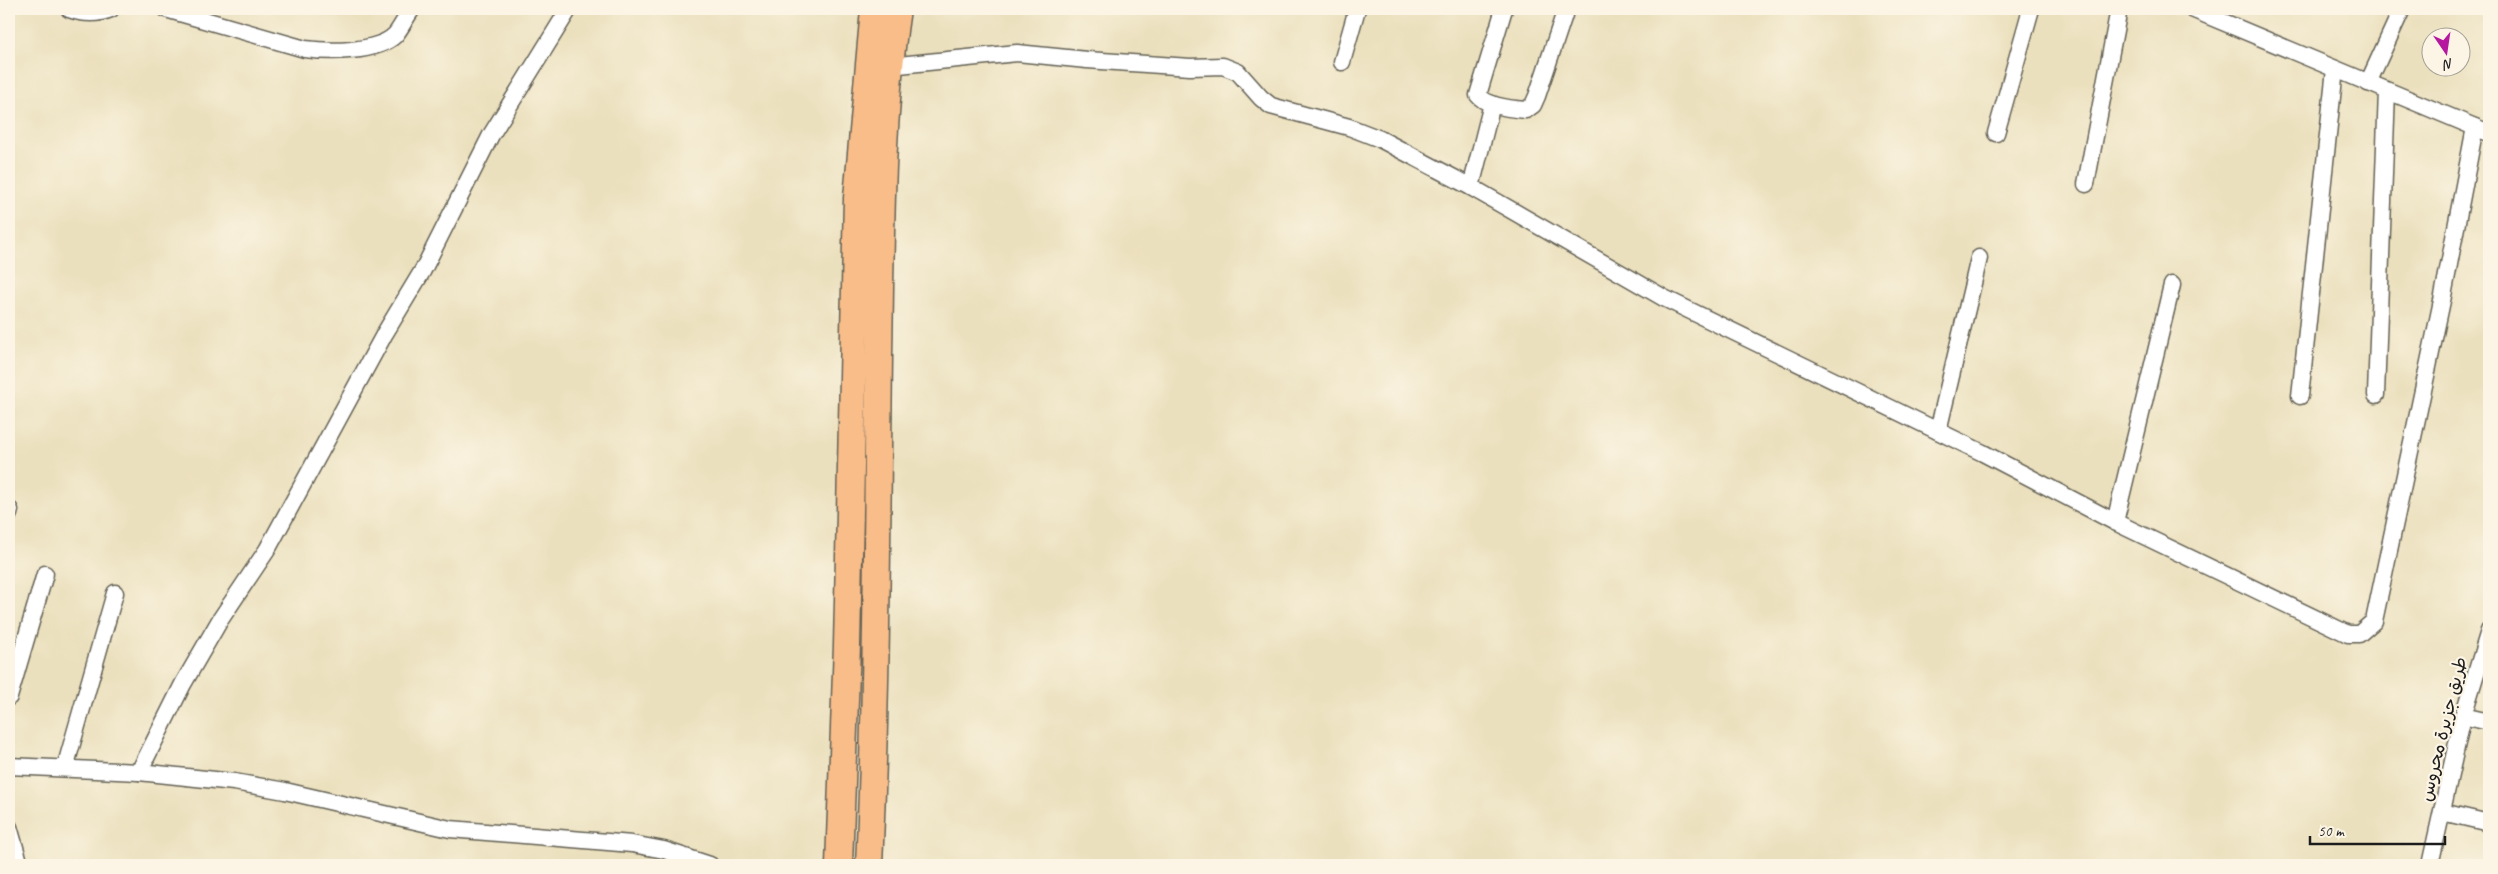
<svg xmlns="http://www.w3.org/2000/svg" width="2498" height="874" font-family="Caveat,'Playpen Sans Arabic',sans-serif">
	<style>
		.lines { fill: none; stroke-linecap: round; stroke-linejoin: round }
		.street-casing { stroke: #646154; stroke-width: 19 }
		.primary-casing { stroke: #646154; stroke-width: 29 }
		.street { stroke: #fff; stroke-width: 16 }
		.primary { stroke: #f8bd89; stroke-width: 26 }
		.labels { text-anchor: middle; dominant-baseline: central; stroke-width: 4.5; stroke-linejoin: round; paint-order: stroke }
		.street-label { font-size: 18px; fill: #1c1c1c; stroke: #fcf5e5 }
	</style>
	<rect width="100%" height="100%" fill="#fcf5e5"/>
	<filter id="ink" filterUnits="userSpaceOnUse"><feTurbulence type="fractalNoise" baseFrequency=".02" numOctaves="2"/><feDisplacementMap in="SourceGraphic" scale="10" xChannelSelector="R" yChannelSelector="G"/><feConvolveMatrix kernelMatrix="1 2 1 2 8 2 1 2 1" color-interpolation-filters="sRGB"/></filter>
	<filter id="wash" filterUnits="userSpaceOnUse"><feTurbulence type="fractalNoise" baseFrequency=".0096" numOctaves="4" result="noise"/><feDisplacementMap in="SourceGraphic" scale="20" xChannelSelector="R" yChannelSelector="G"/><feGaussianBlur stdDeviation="1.12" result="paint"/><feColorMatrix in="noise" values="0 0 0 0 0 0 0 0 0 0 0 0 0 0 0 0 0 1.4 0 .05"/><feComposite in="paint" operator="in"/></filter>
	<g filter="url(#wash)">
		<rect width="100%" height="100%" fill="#ebe0bd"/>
	</g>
	<g filter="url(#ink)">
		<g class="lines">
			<g class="street-casing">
				<g id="street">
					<path d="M69,9c14,5 28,6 42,0"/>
					<path d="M166,9l139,40c23,3 72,4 90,-14 6,-7 11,-18 17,-26"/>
					<path d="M1504,9l-26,86c8,11 35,14 48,15l7,-5 4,-9 29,-87"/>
					<polyline points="2192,9 2489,133"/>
					<polyline points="1342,62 1357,9"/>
					<polyline points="889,66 1017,53 1087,60 1190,67 1223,66 1238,72 1261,98 1271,106 1349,127 1380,139 1471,187 1664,298 1983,453 2115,522 2348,634 2359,634 2374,621 2443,296 2475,127"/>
					<polyline points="2368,83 2402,9"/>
					<polyline points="1996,133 2031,9"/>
					<polyline points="2086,184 2119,9"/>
					<polyline points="1471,187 1492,104"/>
					<polyline points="2376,395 2387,91"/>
					<polyline points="2300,396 2335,69"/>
					<polyline points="1938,431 1979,258"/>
					<polyline points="9,514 10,510"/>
					<polyline points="2115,522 2172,285"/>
					<polyline points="9,697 45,574"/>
					<polyline points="2463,716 2489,722"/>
					<polyline points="9,766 139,772 234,782 285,791 450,829 632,844 664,850 710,865"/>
					<polyline points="65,768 115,593"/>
					<polyline points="139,772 183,684 220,620 267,550 385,333 423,270 491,135 569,9"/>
					<polyline points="2442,812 2489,823"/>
					<polyline points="9,827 20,865"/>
					<polyline points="2430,865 2463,716 2489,631"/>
				</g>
			</g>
			<g class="primary-casing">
				<g id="primary">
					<polyline points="839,865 847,645 857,198 874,9"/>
					<path d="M869,865c8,-169 8,-339 10,-508 2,-116 1,-233 18,-348"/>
				</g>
			</g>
			<use href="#street" class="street"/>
			<use href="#primary" class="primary"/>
		</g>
	</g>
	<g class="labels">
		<g class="street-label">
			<text transform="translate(2443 729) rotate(-76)">طريق جزيرة محروس</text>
		</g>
	</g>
	<rect width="2498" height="874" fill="none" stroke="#fcf5e5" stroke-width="30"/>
	<g transform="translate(2446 52) rotate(167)"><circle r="24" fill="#fcf5e5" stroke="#a29e95"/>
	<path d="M0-4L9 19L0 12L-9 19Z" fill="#b5179e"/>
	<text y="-8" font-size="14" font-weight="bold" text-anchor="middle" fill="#1c1c1c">N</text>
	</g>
	<path d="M2310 836v8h135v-8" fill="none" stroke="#1c1c1c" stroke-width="2.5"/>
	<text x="2318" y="836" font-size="15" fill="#1c1c1c" stroke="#fcf5e5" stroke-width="4" paint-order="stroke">50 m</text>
</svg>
